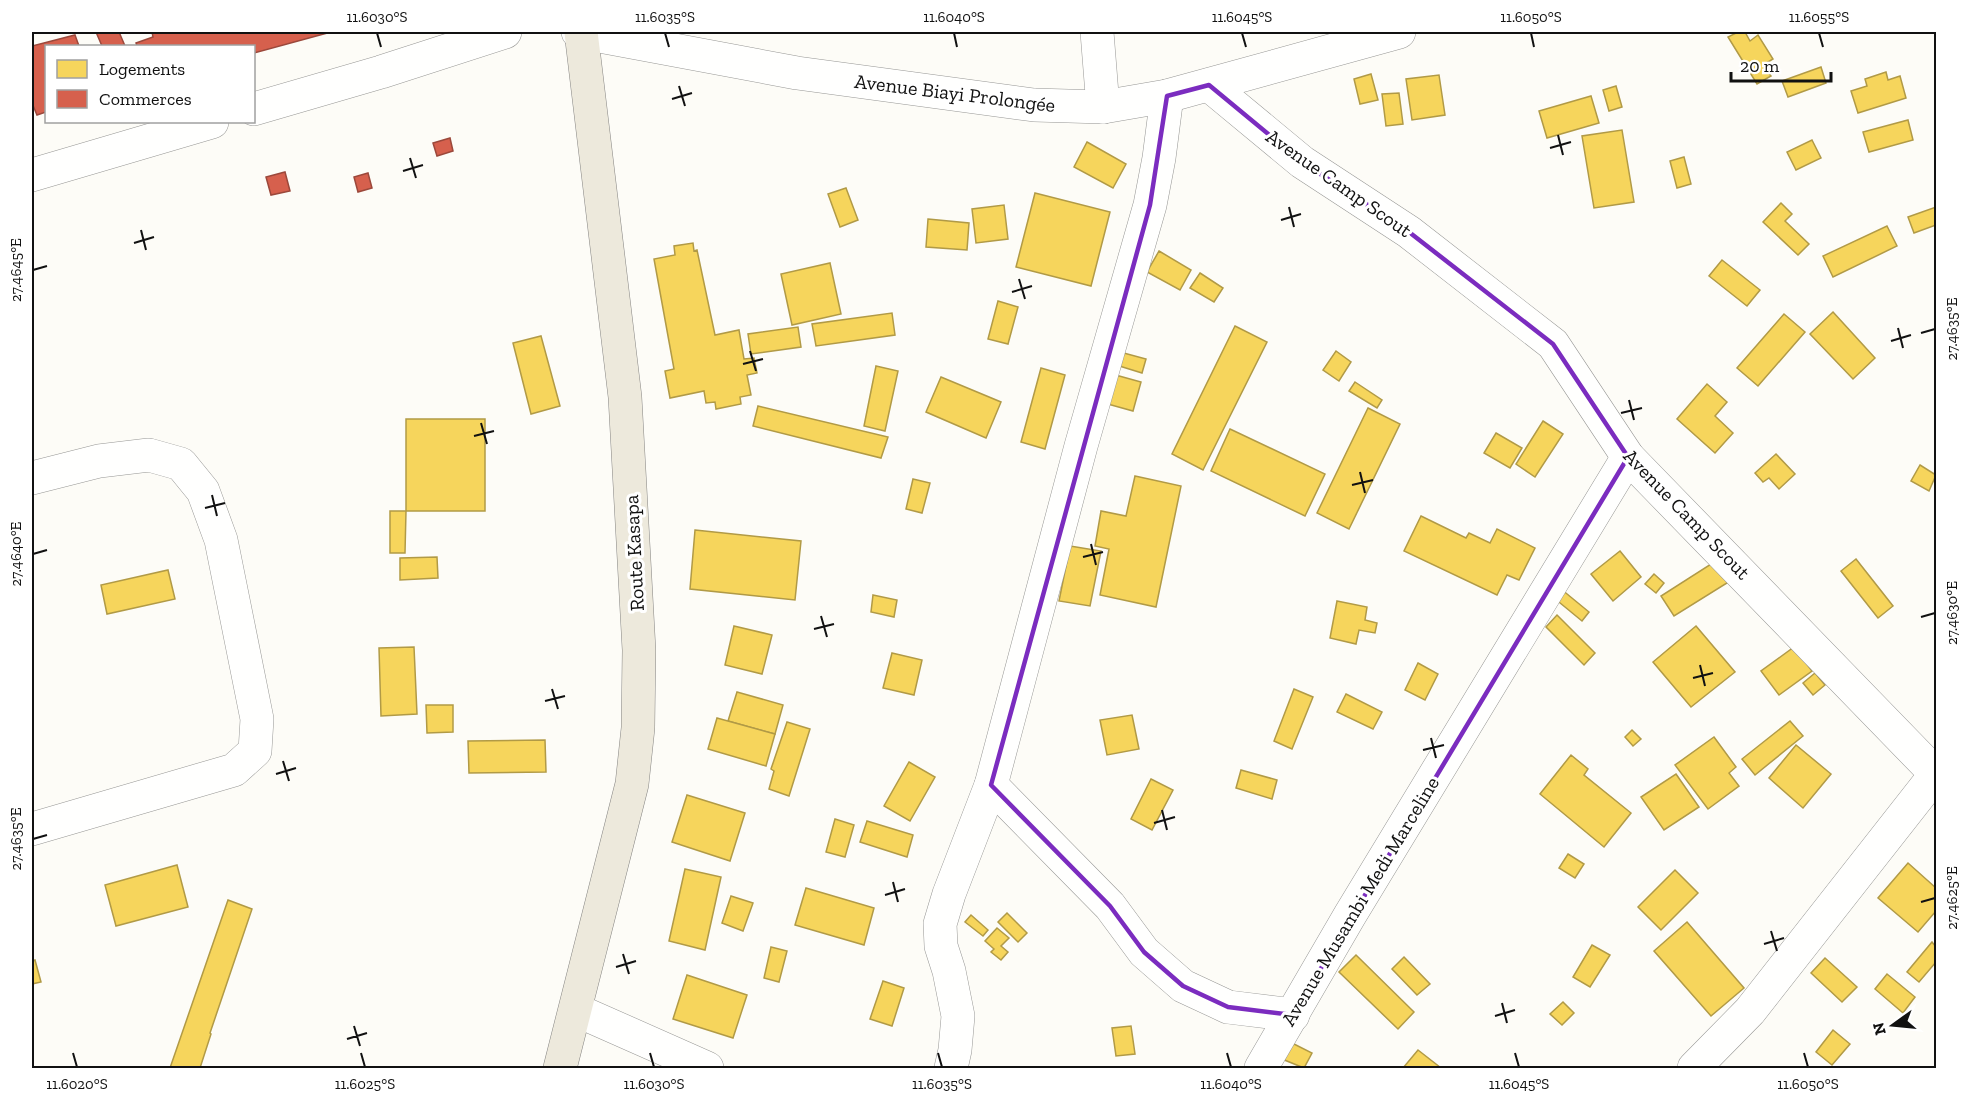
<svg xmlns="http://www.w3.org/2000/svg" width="1968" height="1100" font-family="'Zilla Slab',serif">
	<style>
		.homes { fill: #f6d55c; stroke: #b19a46; stroke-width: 1.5 }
		.shops { fill: #d6604d; stroke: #9b483b; stroke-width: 1.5 }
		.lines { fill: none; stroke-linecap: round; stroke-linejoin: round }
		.minor-casing { stroke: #979795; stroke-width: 34 }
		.major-casing { stroke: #858482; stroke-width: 34 }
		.minor { stroke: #fffffe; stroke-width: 33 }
		.major { stroke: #ede9dc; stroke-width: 33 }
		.marked { fill: none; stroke: #7b2cbf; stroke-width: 4.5; stroke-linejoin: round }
		.ticks { fill: none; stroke: #111; stroke-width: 2 }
		.labels { text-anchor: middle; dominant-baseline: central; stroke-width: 6; stroke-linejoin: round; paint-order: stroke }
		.street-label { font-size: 20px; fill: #111; stroke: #fff }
		.neatline { fill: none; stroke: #111; stroke-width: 2 }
		.ticks-label { font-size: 15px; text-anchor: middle; fill: #111 }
	</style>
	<rect width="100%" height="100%" fill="#fdfcf7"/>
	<g class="homes">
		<polygon points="1738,32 1745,32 1750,41 1758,35 1773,59 1763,65 1771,76 1757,84 1728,37"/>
		<polygon points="1821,67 1826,83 1788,97 1782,81"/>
		<polygon points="1886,72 1888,80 1900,76 1906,98 1858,113 1851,91 1867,86 1865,79"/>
		<polygon points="1371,74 1378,100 1360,104 1354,79"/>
		<polygon points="1439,75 1445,115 1412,120 1406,79"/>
		<polygon points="1616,86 1622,107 1609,111 1603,90"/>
		<polygon points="1399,93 1403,124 1386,126 1382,94"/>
		<polygon points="1591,96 1599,123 1547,138 1539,111"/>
		<polygon points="1908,120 1913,140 1869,152 1863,132"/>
		<polygon points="1622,130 1634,202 1594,208 1582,136"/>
		<polygon points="1812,140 1821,158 1796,170 1787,152"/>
		<polygon points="1087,142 1126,164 1113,188 1074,167"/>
		<polygon points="1684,157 1691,184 1677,188 1670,161"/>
		<polygon points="846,188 858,220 840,227 828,194"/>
		<polygon points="1035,193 1110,212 1091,286 1016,267"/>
		<polygon points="1781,203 1792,214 1785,221 1809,244 1798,255 1763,222"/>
		<polygon points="1004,205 1008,239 976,243 972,209"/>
		<polygon points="1936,207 1936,225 1914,233 1908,217"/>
		<polygon points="928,219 969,223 967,250 926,247"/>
		<polygon points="1887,226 1897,246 1833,277 1823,256"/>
		<polygon points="693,243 694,251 697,250 715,335 739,330 744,359 754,358 757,373 747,375 751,395 740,397 741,404 716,409 715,402 706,403 704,391 670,398 665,371 674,369 654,259 675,255 674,246"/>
		<polygon points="1159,251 1191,270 1180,290 1147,272"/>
		<polygon points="1722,260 1760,290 1747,306 1709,276"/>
		<polygon points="830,263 841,314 792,325 781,274"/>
		<polygon points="1200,273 1223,288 1214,302 1190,288"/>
		<polygon points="998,301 1018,307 1008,344 988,339"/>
		<polygon points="1833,312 1875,358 1853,379 1810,334"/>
		<polygon points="892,313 895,335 816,346 812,324"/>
		<polygon points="1784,314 1805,332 1758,386 1737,368"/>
		<polygon points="1235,326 1267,342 1203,470 1172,454"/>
		<polygon points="798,327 801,347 751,354 748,334"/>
		<polygon points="541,336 560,406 531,414 513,343"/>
		<polygon points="1336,351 1351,362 1339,381 1323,370"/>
		<polygon points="1120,352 1146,359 1142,373 1116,365"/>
		<polygon points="876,366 898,371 885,431 864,426"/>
		<polygon points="1041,368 1065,375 1045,449 1021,442"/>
		<polygon points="1112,374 1141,382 1133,411 1104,403"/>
		<polygon points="941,377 1001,402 986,438 926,412"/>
		<polygon points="1355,382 1382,400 1377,408 1349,391"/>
		<polygon points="1707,384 1727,402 1715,416 1733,433 1715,453 1677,419"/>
		<polygon points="758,406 888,437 881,458 753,426"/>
		<polygon points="1368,408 1400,424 1349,529 1317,513"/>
		<rect x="406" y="419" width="79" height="92"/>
		<polygon points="1543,421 1563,434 1535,477 1516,464"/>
		<polygon points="1230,429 1325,474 1305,516 1211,471"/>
		<polygon points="1496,433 1522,448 1510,468 1484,453"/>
		<polygon points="1776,454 1795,474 1779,489 1769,478 1763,482 1755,473"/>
		<polygon points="1920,465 1936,475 1929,491 1911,481"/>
		<polygon points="1135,476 1181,486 1156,607 1100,595 1109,549 1095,546 1101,511 1126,516"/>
		<polygon points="913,479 930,483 922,513 906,509"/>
		<polygon points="390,511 406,511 405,553 390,553"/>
		<polygon points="1421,516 1466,538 1469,533 1490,543 1497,529 1535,548 1519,580 1507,575 1497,595 1404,551"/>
		<polygon points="695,530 801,541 795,600 690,589"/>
		<polygon points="1070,546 1101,551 1090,606 1059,601"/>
		<polygon points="1620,551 1641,577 1613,601 1591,574"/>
		<polygon points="437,557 438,578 400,580 400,558"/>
		<polygon points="1722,557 1735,578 1674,616 1661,596"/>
		<polygon points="1856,559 1893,606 1878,618 1841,571"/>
		<polygon points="168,570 175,599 107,614 101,585"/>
		<polygon points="1654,574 1664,583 1656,593 1645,584"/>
		<polygon points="1561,589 1589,612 1582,621 1554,598"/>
		<polygon points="873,595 897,600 894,617 871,612"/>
		<polygon points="1337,601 1367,607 1365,620 1377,623 1375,633 1359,630 1356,644 1330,638"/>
		<polygon points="1557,615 1595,653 1584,665 1546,627"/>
		<polygon points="734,626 772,635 762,674 725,665"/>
		<polygon points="1696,626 1735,672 1691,707 1653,662"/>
		<polygon points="414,647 417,714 381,716 379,648"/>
		<polygon points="1794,647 1812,671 1779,695 1761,671"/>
		<polygon points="892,653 922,660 914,695 883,688"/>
		<polygon points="1418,663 1438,674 1425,700 1405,690"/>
		<polygon points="1815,673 1825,685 1813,695 1803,683"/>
		<polygon points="1294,689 1313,697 1292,749 1274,741"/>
		<polygon points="737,692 783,705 775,734 728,721"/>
		<polygon points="1346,694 1382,712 1373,729 1337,712"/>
		<polygon points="426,705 453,705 453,732 427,733"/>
		<polygon points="1132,715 1139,749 1107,755 1100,720"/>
		<polygon points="717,718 775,734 766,766 708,749"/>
		<polygon points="1790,721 1803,736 1755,775 1742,759"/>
		<polygon points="787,722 810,729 789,796 769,789 774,771 771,769"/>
		<polygon points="1632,730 1641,739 1633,746 1625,737"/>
		<polygon points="1714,737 1736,767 1729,773 1739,786 1708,809 1675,765"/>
		<polygon points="545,740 546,772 469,773 468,741"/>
		<polygon points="1796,745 1831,774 1803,808 1769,778"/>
		<polygon points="1571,755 1588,769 1584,775 1631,813 1604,847 1540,794"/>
		<polygon points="909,762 935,777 910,821 884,806"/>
		<polygon points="1241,770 1277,780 1272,799 1236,788"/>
		<polygon points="1676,774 1699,807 1664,830 1641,797"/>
		<polygon points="1151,779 1173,790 1152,830 1131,819"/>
		<polygon points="687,795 745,813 730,861 672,842"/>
		<polygon points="835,819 854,825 845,857 826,852"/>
		<polygon points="867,821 913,835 907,857 860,842"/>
		<polygon points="1568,854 1584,864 1575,878 1559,868"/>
		<polygon points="1908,863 1936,888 1936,911 1918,932 1878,898"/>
		<polygon points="177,865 188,907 116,926 105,885"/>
		<polygon points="685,869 721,877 705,950 669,941"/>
		<polygon points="1675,870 1698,893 1661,930 1638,907"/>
		<polygon points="806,888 874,908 864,945 795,925"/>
		<polygon points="731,896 753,903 743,931 722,923"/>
		<polygon points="228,900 252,909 210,1033 211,1034 200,1068 170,1068"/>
		<polygon points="1007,913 1027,933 1018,942 998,922"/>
		<polygon points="971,915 988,930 983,936 965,922"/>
		<polygon points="1687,922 1744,988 1711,1016 1654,951"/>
		<polygon points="997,928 1009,938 1001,946 1008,952 1001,960 991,952 994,949 985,941"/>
		<polygon points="1932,942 1936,947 1936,962 1919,982 1907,972"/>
		<polygon points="1592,945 1610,955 1590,987 1573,977"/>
		<polygon points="771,947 787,951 779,982 764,978"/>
		<polygon points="1356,955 1414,1012 1398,1029 1339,972"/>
		<polygon points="1404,957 1430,984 1417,995 1392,969"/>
		<polygon points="1825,958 1857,987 1842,1002 1811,973"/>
		<polygon points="35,960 41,982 32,984 32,961"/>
		<polygon points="1887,974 1915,997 1903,1013 1875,989"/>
		<polygon points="687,975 747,995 733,1038 673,1019"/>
		<polygon points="883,981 904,988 892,1026 870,1019"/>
		<polygon points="1563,1002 1574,1013 1562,1025 1550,1014"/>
		<polygon points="1131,1026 1135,1054 1116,1056 1112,1028"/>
		<polygon points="1833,1030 1850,1044 1832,1065 1816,1052"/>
		<polygon points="1290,1042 1312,1053 1304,1068 1282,1059"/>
		<polygon points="1418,1050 1441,1068 1403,1068"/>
	</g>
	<g class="shops">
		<polygon points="96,32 119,32 125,46 102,46"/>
		<polygon points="152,32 331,32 254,53 254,46 137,46 136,43 153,37"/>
		<polygon points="75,35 79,46 46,46 46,112 37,115 32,103 32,46"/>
		<polygon points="450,138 453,151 437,156 433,143"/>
		<polygon points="285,172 290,191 271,195 266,177"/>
		<polygon points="368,173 372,188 358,192 354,177"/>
	</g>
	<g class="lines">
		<g class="minor-casing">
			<g id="minor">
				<polyline points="578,32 797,73 1034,105 1103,107 1167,96 1399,32"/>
				<polyline points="1097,32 1103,107"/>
				<polyline points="1209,85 1302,162 1409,232 1553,344 1628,457 1936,774"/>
				<polyline points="254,109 381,72 505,32"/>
				<polyline points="32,175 212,122"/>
				<polyline points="32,478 99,461 149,455 181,464 203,491 221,540 257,719 255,751 234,770 32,829"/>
				<polyline points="991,785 1110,906 1144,952 1183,986 1228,1007 1293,1015"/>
				<polyline points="576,1010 707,1068"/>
				<polyline points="951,1068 955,1050 958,1016 949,971 941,946 940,924 949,894 991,785 1081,446 1150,205 1159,158 1167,96"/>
				<polyline points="1261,1068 1350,915 1628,457"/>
				<polyline points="1694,1068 1750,1011 1936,774"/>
			</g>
		</g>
		<g class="major-casing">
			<polyline id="major" points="560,1068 632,784 638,728 639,650 625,397 581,32"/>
		</g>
		<use href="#minor" class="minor"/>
		<use href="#major" class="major"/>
	</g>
	<path class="marked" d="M1209,85l93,77 107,70 144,112 75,113 -335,558 -65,-8 -45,-21 -39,-34 -34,-46 -119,-121 159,-580 17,-109z"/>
	<path class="ticks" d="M377,33l4,14M665,33l4,14M954,33l3,14M1242,33l4,14M1531,33l3,14M1819,33l4,14M679,86l6,20M672,99l20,-6M1558,135l5,20M1550,148l21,-6M410,158l6,20M403,171l20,-6M1289,207l5,20M1281,220l20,-6M141,230l5,20M134,243l20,-6M33,270l14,-4M1019,279l6,20M1012,292l20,-6M1898,328l5,20M1921,333l14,-4M1891,341l20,-6M750,351l6,20M743,364l20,-5M1629,400l5,20M1621,413l21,-5M481,423l6,21M474,436l20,-5M1360,472l5,21M1352,485l21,-5M212,495l5,21M205,508l20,-5M1091,544l5,21M33,554l14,-4M1083,557l20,-5M821,616l6,21M1921,617l14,-4M814,629l20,-5M1700,665l5,21M1693,678l20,-5M552,689l6,20M545,701l20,-5M1431,738l5,20M1423,750l21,-5M283,761l6,20M276,774l20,-6M1162,810l5,20M1154,823l21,-6M33,839l14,-4M893,882l5,20M885,895l20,-6M1921,902l14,-4M1771,931l6,20M1764,944l20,-6M623,954l6,20M616,967l20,-6M1502,1003l5,20M1495,1016l20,-6M354,1026l6,20M347,1039l20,-6M73,1053l4,14M361,1053l4,14M650,1053l4,14M938,1053l4,14M1227,1053l4,14M1515,1053l4,14M1804,1053l4,14"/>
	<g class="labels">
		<g class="street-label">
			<text transform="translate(955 93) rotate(7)">Avenue Biayi Prolongée</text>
			<text transform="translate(1339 183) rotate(35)">Avenue Camp Scout</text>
			<text transform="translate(1687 514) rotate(46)">Avenue Camp Scout</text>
			<text transform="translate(634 553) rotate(-93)">Route Kasapa</text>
			<text transform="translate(1360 901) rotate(-59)">Avenue Musambi Medi Marceline</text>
		</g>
	</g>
	<rect width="1968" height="1100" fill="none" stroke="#ffffff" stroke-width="66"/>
	<rect x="45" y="45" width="210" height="78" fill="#ffffff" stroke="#a0a0a0" stroke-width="1.5"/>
	<rect x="57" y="60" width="30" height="18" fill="#f6d55c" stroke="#a0a0a0" stroke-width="1.5"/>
	<text x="99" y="75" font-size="18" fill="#111111">Logements</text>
	<rect x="57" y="90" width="30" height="18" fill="#d6604d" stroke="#a0a0a0" stroke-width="1.5"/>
	<text x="99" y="105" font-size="18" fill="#111111">Commerces</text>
	<g transform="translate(1893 1025) rotate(255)" stroke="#ffffff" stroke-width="4.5" paint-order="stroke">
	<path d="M0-4.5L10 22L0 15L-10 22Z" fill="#111111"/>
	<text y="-9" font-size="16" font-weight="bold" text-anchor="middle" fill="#111111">N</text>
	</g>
	<path d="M1731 72v9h100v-9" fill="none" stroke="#111111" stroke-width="3"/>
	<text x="1740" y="72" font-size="18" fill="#111111" stroke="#ffffff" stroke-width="4.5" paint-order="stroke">20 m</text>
	<rect x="33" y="33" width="1902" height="1034" class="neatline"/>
	<g class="ticks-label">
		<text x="377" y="22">11.6030°S</text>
		<text x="665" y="22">11.6035°S</text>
		<text x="954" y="22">11.6040°S</text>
		<text x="1242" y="22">11.6045°S</text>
		<text x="1531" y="22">11.6050°S</text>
		<text x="1819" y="22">11.6055°S</text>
		<text transform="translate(16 270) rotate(-90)" y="5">27.4645°E</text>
		<text transform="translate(1952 329) rotate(-90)" y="5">27.4635°E</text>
		<text transform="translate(16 554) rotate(-90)" y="5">27.4640°E</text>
		<text transform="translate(1952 613) rotate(-90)" y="5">27.4630°E</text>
		<text transform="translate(16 839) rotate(-90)" y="5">27.4635°E</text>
		<text transform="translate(1952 898) rotate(-90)" y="5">27.4625°E</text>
		<text x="77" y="1089">11.6020°S</text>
		<text x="365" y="1089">11.6025°S</text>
		<text x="654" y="1089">11.6030°S</text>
		<text x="942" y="1089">11.6035°S</text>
		<text x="1231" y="1089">11.6040°S</text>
		<text x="1519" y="1089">11.6045°S</text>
		<text x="1808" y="1089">11.6050°S</text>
	</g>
</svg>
